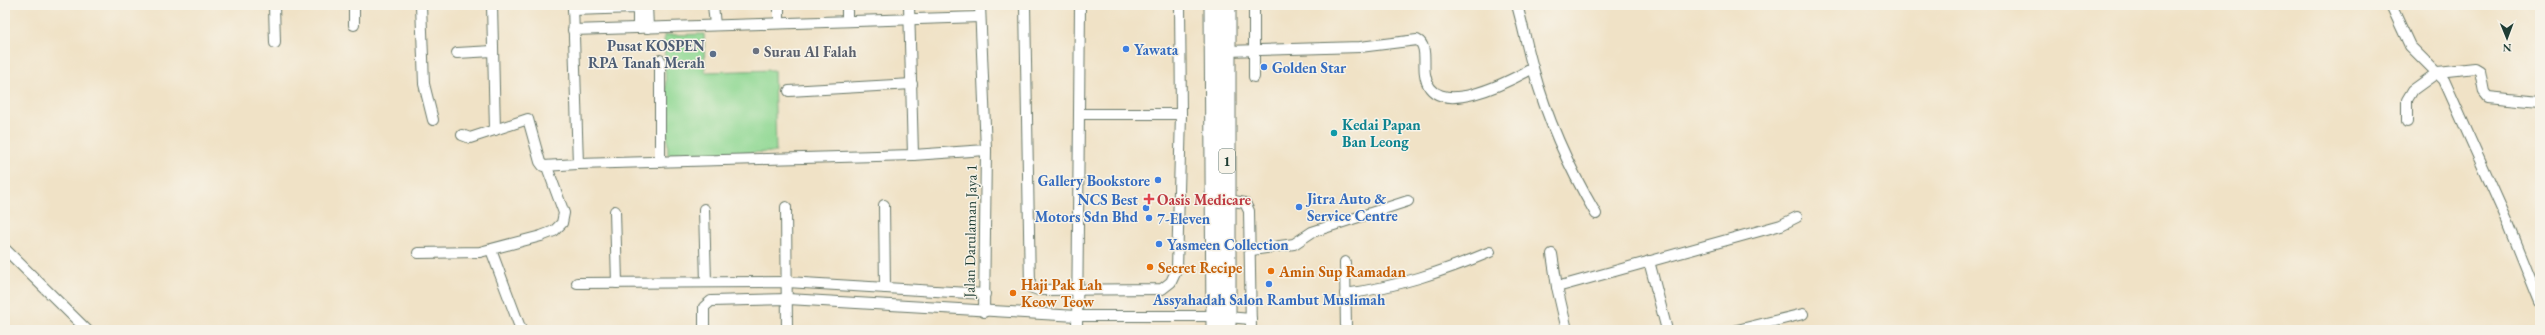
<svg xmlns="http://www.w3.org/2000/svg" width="2545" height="335" font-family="'EB Garamond',serif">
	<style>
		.green { fill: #8fd893; stroke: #578a64 }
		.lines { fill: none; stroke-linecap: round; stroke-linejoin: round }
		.minor-casing { stroke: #687767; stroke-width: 12 }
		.trunk-casing { stroke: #687767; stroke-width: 19 }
		.minor { stroke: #fff; stroke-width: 10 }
		.trunk { stroke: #fff; stroke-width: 17 }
		.shop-dot { fill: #3f7fe0; stroke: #f7f3e8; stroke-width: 1.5 }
		.worship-dot { fill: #6b7280; stroke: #f7f3e8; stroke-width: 1.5 }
		.service-dot { fill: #5c6f8a; stroke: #f7f3e8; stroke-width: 1.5 }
		.culture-dot { fill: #0f9aa8; stroke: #f7f3e8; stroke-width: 1.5 }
		.health-dot { fill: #e0444e; stroke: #f7f3e8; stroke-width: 1.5 }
		.food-dot { fill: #e8710a; stroke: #f7f3e8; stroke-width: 1.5 }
		.labels { text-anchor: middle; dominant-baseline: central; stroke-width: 3; stroke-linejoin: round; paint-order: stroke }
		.shield { fill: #f7f3e8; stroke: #60746a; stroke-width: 1 }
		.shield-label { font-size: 14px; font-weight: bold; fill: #1f3d34 }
		.service-label { font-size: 15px; font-weight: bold; fill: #4e5e75; stroke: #f7f3e8; text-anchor: end }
		.shop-label { font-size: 15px; font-weight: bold; fill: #366cbe; stroke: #f7f3e8; text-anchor: start }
		.worship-label { font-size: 15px; font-weight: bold; fill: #5b616d; stroke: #f7f3e8; text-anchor: start }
		.culture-label { font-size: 15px; font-weight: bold; fill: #0d838f; stroke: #f7f3e8; text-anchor: start }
		.health-label { font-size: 15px; font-weight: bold; fill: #be3a42; stroke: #f7f3e8; text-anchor: start }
		.street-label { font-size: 15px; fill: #1f3d34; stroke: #f7f3e8 }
		.food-label { font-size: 15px; font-weight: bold; fill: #c56008; stroke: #f7f3e8; text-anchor: start }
	</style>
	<rect width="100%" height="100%" fill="#f7f3e8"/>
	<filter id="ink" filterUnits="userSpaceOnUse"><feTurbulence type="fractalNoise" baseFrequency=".025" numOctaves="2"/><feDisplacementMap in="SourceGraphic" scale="8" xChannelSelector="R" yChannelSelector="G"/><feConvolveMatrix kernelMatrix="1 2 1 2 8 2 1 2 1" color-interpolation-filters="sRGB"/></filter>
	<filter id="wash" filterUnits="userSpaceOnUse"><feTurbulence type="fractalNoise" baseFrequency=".012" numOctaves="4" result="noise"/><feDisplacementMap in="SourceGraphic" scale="16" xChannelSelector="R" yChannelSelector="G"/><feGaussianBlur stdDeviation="0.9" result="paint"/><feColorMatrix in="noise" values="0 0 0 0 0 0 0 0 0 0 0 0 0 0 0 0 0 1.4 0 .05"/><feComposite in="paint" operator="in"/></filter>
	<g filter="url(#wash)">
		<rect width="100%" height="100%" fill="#f0e2c6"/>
		<polygon class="green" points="704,34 705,72 774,70 776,152 668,155 664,35"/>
	</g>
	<g filter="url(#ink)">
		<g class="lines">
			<g class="minor-casing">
				<g id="minor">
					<polyline points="274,5 275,43"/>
					<polyline points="354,5 354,25"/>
					<polyline points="421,5 424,84 433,120"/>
					<polyline points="492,5 495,130"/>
					<polyline points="573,5 578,164"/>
					<polyline points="647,5 648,28"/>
					<polyline points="713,5 715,25"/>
					<polyline points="779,5 779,23"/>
					<polyline points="847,5 847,21"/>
					<polyline points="909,5 913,155"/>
					<polyline points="980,5 986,150 984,312"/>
					<polyline points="1025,5 1030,287 1038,290 1162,289 1171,282 1177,269 1181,114 1180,5"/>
					<path d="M1517,5c6,21 10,42 16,63 14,51 36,100 63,146"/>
					<polyline points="2391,5 2410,46 2444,80 2509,225 2540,302"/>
					<polyline points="573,10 636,8 638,11 638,28"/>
					<polyline points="573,30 980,17"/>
					<path d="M1227,51l133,-4 57,-7c11,5 6,24 8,34 6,49 85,7 108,-6"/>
					<polyline points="457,53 493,51"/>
					<polyline points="1254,77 1254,5"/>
					<polyline points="789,91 912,84"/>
					<polyline points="1080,114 1181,114"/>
					<polyline points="2407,122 2407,100 2413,90 2438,72 2475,68 2480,71 2484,92 2488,97 2540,102"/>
					<polyline points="462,135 470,138 528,119 540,162 543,166 578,164 913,155 986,150"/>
					<polyline points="660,162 660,60"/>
					<polyline points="1228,200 1245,203 1249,211 1251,330"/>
					<polyline points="884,205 885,288"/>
					<polyline points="786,207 787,330"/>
					<polyline points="704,209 706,282"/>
					<polyline points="615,211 617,283"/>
					<polyline points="5,249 87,330"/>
					<polyline points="491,250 521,330"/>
					<polyline points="1252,250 1294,244 1312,232 1408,201"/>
					<polyline points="418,253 480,252 541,236 554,231 562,223 564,213 547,167"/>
					<polyline points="1552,254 1557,287 1567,330"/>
					<polyline points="1649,261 1667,330"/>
					<polyline points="1345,262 1346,330"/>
					<polyline points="577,283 787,282 985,294"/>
					<polyline points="1557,287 1781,225 1797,217"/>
					<path d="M1345,294c52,-7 97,-22 145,-42"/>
					<polyline points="704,330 704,307 711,301 788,299 1077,316 1215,316 1251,319"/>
					<polyline points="1077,330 1080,5"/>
					<polyline points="1737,330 1803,314"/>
				</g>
			</g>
			<g class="trunk-casing">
				<g id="trunk">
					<polyline points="1213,5 1215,330"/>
					<polyline points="1227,5 1227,330"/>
				</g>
			</g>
			<use href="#minor" class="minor"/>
			<use href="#trunk" class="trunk"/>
		</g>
	</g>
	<g class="shop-dot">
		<circle cx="1126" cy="49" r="4"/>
		<circle cx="1264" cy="67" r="4"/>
		<circle cx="1158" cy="180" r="4"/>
		<circle cx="1299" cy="207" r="4"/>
		<circle cx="1146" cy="208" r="4"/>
		<circle cx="1149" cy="218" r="4"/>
		<circle cx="1159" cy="244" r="4"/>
		<circle cx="1269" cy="284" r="4"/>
	</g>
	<circle class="worship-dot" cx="756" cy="51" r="4"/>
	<circle class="service-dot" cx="713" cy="54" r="4"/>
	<circle class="culture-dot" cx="1334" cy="133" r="4"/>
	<path class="health-dot" d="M1147 193h4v4h4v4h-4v4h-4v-4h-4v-4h4z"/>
	<g class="food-dot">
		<circle cx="1150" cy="267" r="4"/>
		<circle cx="1271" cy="271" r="4"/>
		<circle cx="1013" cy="293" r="4"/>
	</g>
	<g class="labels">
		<rect class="shield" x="1219" y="149" width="16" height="24" rx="3"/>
		<g class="shield-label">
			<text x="1227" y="161">1</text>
		</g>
		<g class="service-label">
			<text x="705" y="45">Pusat KOSPEN<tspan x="705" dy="17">RPA Tanah Merah</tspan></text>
		</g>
		<g class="shop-label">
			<text x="1134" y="49">Yawata</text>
			<text x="1272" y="67">Golden Star</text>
			<text x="1150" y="180" text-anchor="end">Gallery Bookstore</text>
			<text x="1307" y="198">Jitra Auto &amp;<tspan x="1307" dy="17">Service Centre</tspan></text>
			<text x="1138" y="199" text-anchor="end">NCS Best<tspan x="1138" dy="17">Motors Sdn Bhd</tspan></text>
			<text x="1157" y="218">7-Eleven</text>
			<text x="1167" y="244">Yasmeen Collection</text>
			<text x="1269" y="299" text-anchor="middle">Assyahadah Salon Rambut Muslimah</text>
		</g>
		<g class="worship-label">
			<text x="764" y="51">Surau Al Falah</text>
		</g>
		<g class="culture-label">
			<text x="1342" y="124">Kedai Papan<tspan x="1342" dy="17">Ban Leong</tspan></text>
		</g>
		<g class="health-label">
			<text x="1157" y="199">Oasis Medicare</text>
		</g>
		<g class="street-label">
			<text transform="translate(970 231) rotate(-89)">Jalan Darulaman Jaya 1</text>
		</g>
		<g class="food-label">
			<text x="1158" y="267">Secret Recipe</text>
			<text x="1279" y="271">Amin Sup Ramadan</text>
			<text x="1021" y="284">Haji Pak Lah<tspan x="1021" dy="17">Keow Teow</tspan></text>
		</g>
	</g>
	<rect width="2545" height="335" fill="none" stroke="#f7f3e8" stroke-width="20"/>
	<g transform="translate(2507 38) rotate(179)" stroke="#f7f3e8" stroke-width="3" paint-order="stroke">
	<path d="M0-3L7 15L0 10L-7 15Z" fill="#1f3d34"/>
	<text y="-6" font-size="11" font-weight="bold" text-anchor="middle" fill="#1f3d34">N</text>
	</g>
</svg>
